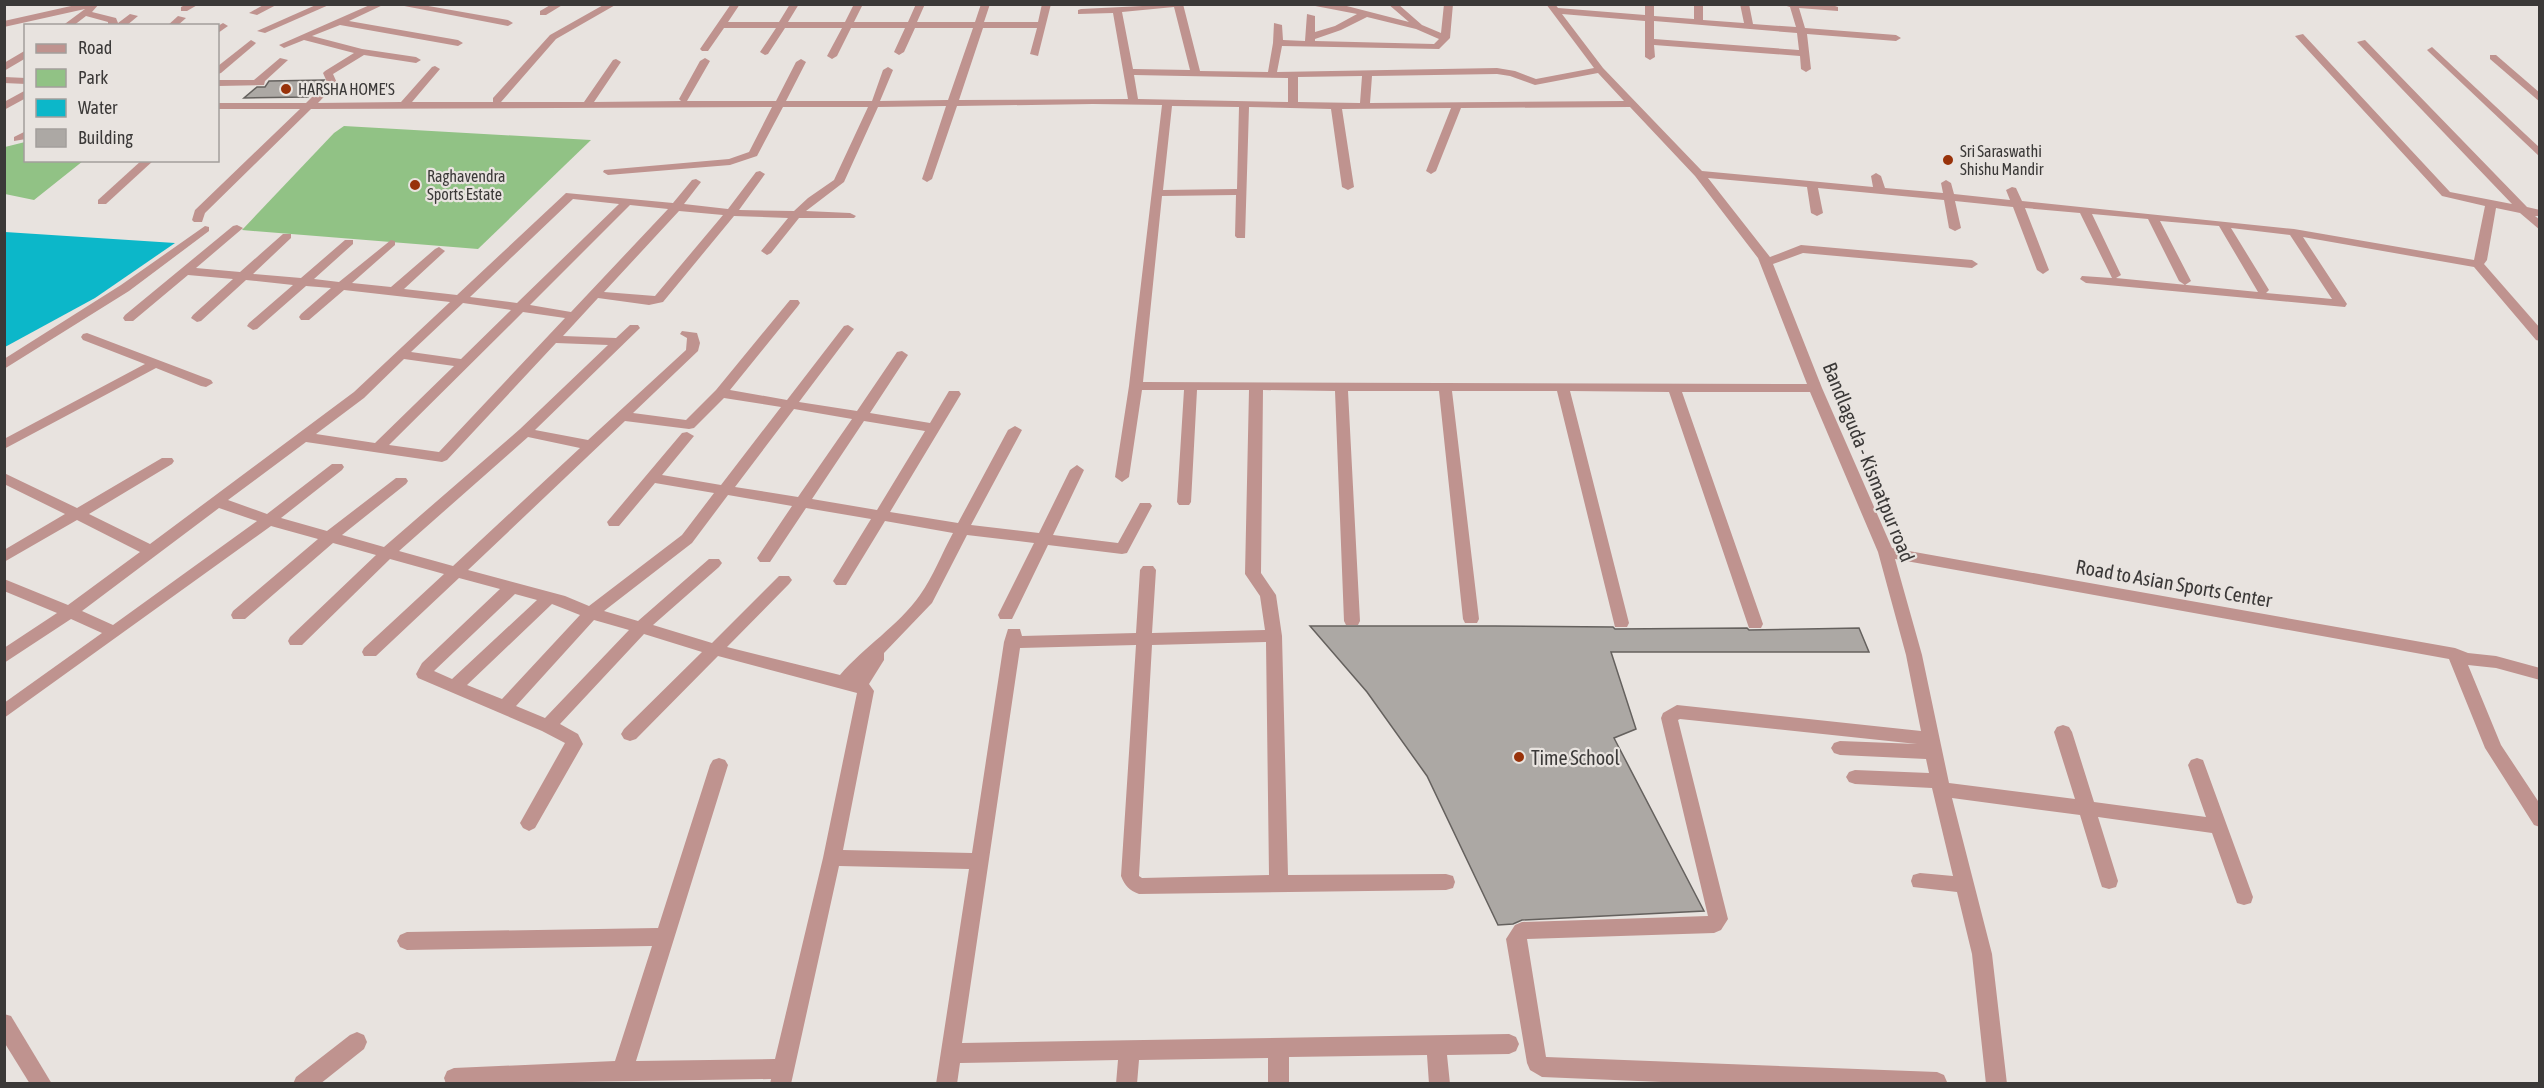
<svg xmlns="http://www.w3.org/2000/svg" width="2544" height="1088" font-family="'Asap Condensed',sans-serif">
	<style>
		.green { fill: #91c285 }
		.water { fill: #0cb7c9 }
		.building { fill: #aca8a4; stroke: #65615e; stroke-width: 1.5 }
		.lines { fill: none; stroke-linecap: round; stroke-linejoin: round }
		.minor { fill: #bf938f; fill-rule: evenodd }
		.poi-dot { fill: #98320a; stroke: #e8e3df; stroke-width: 2 }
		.labels { text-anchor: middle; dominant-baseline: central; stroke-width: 4.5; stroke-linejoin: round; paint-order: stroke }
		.far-poi-label { font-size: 16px; fill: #3b3938; stroke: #e8e3df; text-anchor: start }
		.street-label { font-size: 20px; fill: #3b3938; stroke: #e8e3df }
		.poi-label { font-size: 20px; fill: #3b3938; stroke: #e8e3df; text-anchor: start }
	</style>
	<rect width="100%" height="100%" fill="#e8e3df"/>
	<g class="green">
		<polygon points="344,126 591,140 478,249 242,230 334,133"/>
		<polygon points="25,142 26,160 83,161 34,200 5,194 5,147"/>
	</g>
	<polygon class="water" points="4,232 5,232 175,243 95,298 5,347"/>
	<g class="building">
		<polygon points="324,80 308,97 244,98 257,87 265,87 269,81"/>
		<polygon points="1310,626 1495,626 1613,627 1615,629 1747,628 1749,630 1859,628 1869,652 1611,652 1636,729 1614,738 1704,911 1522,920 1513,924 1498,925 1427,776 1367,692"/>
	</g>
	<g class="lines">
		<g class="minor">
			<polygon points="80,4 99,4 92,12 116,18 118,23 130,14 138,16 126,26 108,26 108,22 86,16 73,26 62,26 85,9 4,27 4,21"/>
			<polygon points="187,4 199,4 187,11 181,11 181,7"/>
			<polygon points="265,4 278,4 257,15 249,13"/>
			<polygon points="318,4 331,4 265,33 257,31"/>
			<path d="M372,4h13l-36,17 109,19 5,3 -5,3 -118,-21 -28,11 50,13 54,8 5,3 -5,3 -52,-8 -31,19 4,9 -19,20 83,-1 31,-35 3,-1 5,3 -28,33h81v-4l57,-63 55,-31h12l-61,35 -55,63h83l29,-42 3,-1 5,3 -27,40 87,-1 -2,-2 21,-38 5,-3 5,3 -23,40h89l20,-39 5,-3 5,3 -20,39h86l11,-31 5,-3 5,3 -13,31 68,-1 25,-72h-58l-11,24 -5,3 -5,-3 11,-24h-54l-14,28 -5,3 -5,-3 15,-28h-57l-17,26 -3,1 -5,-3 16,-24h-52l-16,23h-6l-2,-2 31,-45h9l-12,18h51l11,-18h9l-11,18h57l9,-18h9l-9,18h54l8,-18h9l-8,18h58l6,-18h9l-6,18h54l4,-18h9l-13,52 -8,-2 7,-26h-54l-24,72 169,-1 -15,-86 -35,1v-4l3,-1 102,-5 17,67 68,1 5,-29 1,-20 8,2 1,15 22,1 2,-27 8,2v16l20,-6 22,-12 -52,-10h34l70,18 -21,-18h10l24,21 19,8 3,-29h9l-3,34 -11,11 -157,-3 -5,26 220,-4 18,3 21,8 58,-11 -48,-64h9l3,4 87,7v-11h9v12l40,3v-15h9v16l41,3 -4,-19h9l4,20 43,3 -6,-20 -10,-3 55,2 3,1v4l-39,-3 6,20 91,7 5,3 -5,3 -89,-7 4,35 -5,3 -5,-3 -1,-13 -146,-11 1,12 -5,3 -5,-3v-36l-83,-7 41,54 99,103 171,16 -2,-11 5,-3 5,3 4,12 58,5 -2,-10 5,-3 5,3 3,11 56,6 -4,-10 6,-3 4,1 6,13 272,28 180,31 11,-54 -43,-10 -147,-160 8,-2 147,158 62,12 -155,-162 8,-2 162,167 13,3v6h-5l5,4v10l-20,-17 -24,-5 -9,52 -3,4 56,64v13l-4,-1 -62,-73 -171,-30 44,67 -2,3 -259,-24 -6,-4 2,-3 30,2 -32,-65 -55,-5 24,62 -6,4 -6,-4 -24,-63 -58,-6 6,27 -6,3 -6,-3 -5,-28 -126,-12 5,25 -6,3 -6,-3 -4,-26 -99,-9 62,79 31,-12 171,15 6,4 -6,4 -169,-15 -30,11 49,124 70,160 563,100 13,5 28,3 44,12v12l-44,-12 -28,-3 33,80 39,59v23l-6,-2 -49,-77 -36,-89 -554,-100 27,96 27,128 126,16 -21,-67 3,-5 6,-2 6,2 3,5 22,70 112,15 -18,-52 3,-5 6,-2 6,2 50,137 -2,6 -7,2 -7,-2 -25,-70 -114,-16 20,64 -2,6 -7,2 -7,-2 -2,-6 -20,-66 -128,-17 40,156 15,130h-21l-14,-130 -15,-62 -44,-5 -2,-6 2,-6 7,-2 33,3 -21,-88 -77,-4 -6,-2 -3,-5 3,-5 6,-2 74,3 -3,-14 -86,-4 -6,-2 -3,-5 3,-5 6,-2 77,3 -237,-25 -2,1 50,199 -7,11 -7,3 -187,6 19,118 391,15 7,3 3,7 -237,2 -168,-7 -12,-7 -3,-7 -21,-124 9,-14 7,-3 186,-6 -47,-198 2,-5 14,-8 244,26 -15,-76 -28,-103 -68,-160h-128l81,232 -2,4h-12l-80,-236 -99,-1 59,232 -2,4h-12l-58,-236h-105l27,228 -2,4h-12l-2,-4 -24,-228h-91l12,230 -2,4h-12l-2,-4 -9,-230 -72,-1 -2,183 15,22 6,41 6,239 158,-1 7,2 2,6 -2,6 -7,2 -307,4c-10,-4 -14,-8 -18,-18l15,-231 -116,3 -58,395 547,-9 7,3 3,7 -3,7 -7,3 -62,1 3,29h-21l-2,-29 -138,2v27h-21v-26l-129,2 -2,24h-21l2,-24 -158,3 -3,21h-21l33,-215 -130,-3 -48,218h-21l1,-5 -325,5 -2,-6 3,-7 7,-3 161,-7 37,-115 -245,4 -7,-3 -3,-6 3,-6 7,-3 251,-4 52,-163 3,-5 6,-2 6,2 3,5 -92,296 139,-2 48,-201 34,-165 -139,-37 -82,83 -6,2 -6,-2 -3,-5 3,-5 78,-77 -58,-18 -84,90 18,10 5,10 -48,84 -6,3 -6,-3 -3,-5 45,-80 -23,-12 -124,-53 -2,-4 6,-11 78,-74 -41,-11 -83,78h-12l-2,-4 2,-4 80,-74 -54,-15 -88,86h-12l-2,-4 2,-4 86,-82 -43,-12 -88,76h-12l-2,-4 2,-4 85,-72 -47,-13 -267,192v-15l98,-70 -31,-14 -67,44v-15l53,-35 -53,-22v-12l64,26 72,-53 -63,-32 -73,42v-12l61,-36 -61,-30v-11l73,35 85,-50h10l2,3 -2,3 -83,50 61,30 204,-152 96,-90 -106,-12 -35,30h-8l-2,-3 2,-3 30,-26 -25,-2 -49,43 -4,1 -6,-4 2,-3 44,-38 -47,-5 -45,41 -4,1 -6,-4 2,-3 40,-36 -45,-4 -55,46h-8l-2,-3 2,-3 108,-89 4,-1 6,3 -47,40 44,4 43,-38h8v4l-38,36 48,4 44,-38h8v4l-39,35 25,3 52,-42 4,1v4l-43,38 39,4 44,-38 4,-2 6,4 -2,2 -39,36 53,6 109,-102 107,10 19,-23 4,-1 5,3 -17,22 44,5 28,-37 4,-1 5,3 -26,36 55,1 14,-13 26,-18 34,-73h-85l-26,49 -27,9 -122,10 -5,-3 1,-2 125,-11 20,-7 23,-45 -461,2 -106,104 -3,9h-8l-2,-2 3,-10 105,-101h-82v-6h88l21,-21 -4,-9 2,-2 29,-18 -50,-13 -20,8 -5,-3zM1174,7l16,63 -57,-1 -11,-57zM1367,17l49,12 23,10 -5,5 -119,-3v-2l26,-9zM1654,21l143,12 2,17 -145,-11zM1598,73l26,28 -254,2 2,-27 125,-2 13,2 25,9zM1134,75l154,3v24l-150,-3zM1362,76l-2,27 -62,-1v-25zM1093,104l69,1 -33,281 -14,91 7,5 7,-5 13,-87h42l-7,112 2,3h10l2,-3 6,-112h52l-4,184 15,22 5,34 -113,3 4,-63 -3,-4h-10l-3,4 -4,63 -114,3 -2,-7h-12l-4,13 -32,211 -129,-3 31,-159 -5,-7 15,-24v-7l48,-50 35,-68 67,8 -36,72 2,4h12l2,-4 34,-70 74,9 5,-1 25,-47 -2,-3h-10l-22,40 -65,-8 31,-65 -7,-5 -7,5 -31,63 -68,-8 51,-95 -7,-4 -7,4 -50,93 -68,-11 71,-118 -2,-3h-10l-19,32 -60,-10 38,-58 -6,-4 -5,1 -40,59 -58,-9 55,-73 -6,-4 -4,1 -57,74 -57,-10 68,-84 2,-3 -2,-3h-8l-74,90 -30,30 -53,-7 65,-62 2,-8 -3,-10 -15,-2 -2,3 7,4 -1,12 -98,90 -53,-10 105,-102 -2,-3h-8l-14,13 -53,-2 35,-38 51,7 14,-3 71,-86 54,2 -27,33 6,4 4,-2 28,-35h55l2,-2 -6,-3 -44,-2 38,-29 34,-75 68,-1 -24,73 5,3 5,-3 25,-73zM1172,106l67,1 -2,82 -74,1zM1249,107l82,2 11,78 6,3 6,-3 -12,-78 109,-1 -25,63 5,3 5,-3 25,-63 169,-1 65,69 63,82 49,126 -664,-2 19,-186 74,-1 -1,41 2,2h8zM573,199l46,5 -102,99 -47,-6zM630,205l38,4 -97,103 -41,-7zM679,211l44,4 -68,81 -51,-4zM2092,214l56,5 31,62 6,4 6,-4 -31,-60 59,5 39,66 -142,-14 5,-3zM2231,228l59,7 42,64 -66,-6 3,-3zM463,303l48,7 -50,49 -50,-7zM523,312l42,6 -126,134 -50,-7zM556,343l52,2 -88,84 -136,118 -42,-12 64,-51 2,-3 -2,-3h-10l-69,53 -46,-13 61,-48 2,-3 -2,-3h-10l-65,50 -39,-14 78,-58 136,20 5,-2zM404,359l50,7 -79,77 -59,-9 48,-36zM724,398l57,9 -60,78 -59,-10 32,-39 -7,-4 -5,1 -75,89 2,4h10l36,-43 59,10 -32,42 -93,71 -24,-10 -97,-26 157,-149 64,8 5,-1zM794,409l58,10 -54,78 -63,-10zM864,421l61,10 -48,79 -65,-11zM528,437l52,11 -127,118 -54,-15zM728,495l64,11 -35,52 3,4h10l36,-54 65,11 -38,62 3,4h10l39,-64 68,12c-11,20 -20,44 -33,62 -22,31 -56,52 -80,80l-113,-28 62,-63 3,-4 -3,-4h-10l-67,67 -59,-18 66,-58 3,-4 -3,-4h-10l-71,62 -34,-10 88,-68zM219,508l38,13 -144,104 -31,-14zM515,594l22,6 -85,79 -18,-8zM552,604l28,11 -78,84 -35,-14zM594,620l35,10 -84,88 -29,-12zM1266,642l3,233 -127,3 -3,-2 13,-231z"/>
			<polygon points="394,4 417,4 508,20 513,23 508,26"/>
			<polygon points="552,4 564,4 546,15 540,15 540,11"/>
			<polygon points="178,16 186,18 177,26 167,26"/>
			<polygon points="223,23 228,26 218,33 218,26"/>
			<polygon points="251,40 256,43 254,45 221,73 218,74 218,66"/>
			<polygon points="2432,47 2540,148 2540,157 2429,52 2427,50"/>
			<polygon points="26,50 26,58 4,71 4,63"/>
			<polygon points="2490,55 2496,55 2540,93 2540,102 2490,59"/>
			<polygon points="280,58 288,60 265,81 264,85 218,86 218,80 254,80"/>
			<polygon points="4,77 26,78 26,84 4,83"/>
			<polygon points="26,90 26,98 4,110 4,102"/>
			<polygon points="26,131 26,139 14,141 14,137"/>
			<polygon points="142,160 154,160 106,204 98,204 98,200"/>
			<polygon points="205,226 209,227 209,231 129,291 4,369 4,359 121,285"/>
			<polygon points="87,333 211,380 213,383 206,387 201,386 156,368 4,449 4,439 145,364 83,340 81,337 83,334"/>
			<polygon points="4,1014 11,1016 52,1084 30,1084 4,1042"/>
			<polygon points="357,1032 364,1035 367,1042 364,1049 320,1084 293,1084 296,1077 350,1035"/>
		</g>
	</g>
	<g class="poi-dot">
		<circle cx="286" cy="89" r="6"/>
		<circle cx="1948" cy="160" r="6"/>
		<circle cx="415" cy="185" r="6"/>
		<circle cx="1519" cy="757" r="6"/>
	</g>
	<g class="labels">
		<g class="far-poi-label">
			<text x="298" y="89">HARSHA HOME'S</text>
			<text x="1960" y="151">Sri Saraswathi<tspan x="1960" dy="18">Shishu Mandir</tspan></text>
			<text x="427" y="176">Raghavendra<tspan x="427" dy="18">Sports Estate</tspan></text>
		</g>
		<g class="street-label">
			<text transform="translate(1869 462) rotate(68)">Bandlaguda - Kismatpur road</text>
			<text transform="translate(2174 583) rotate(10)">Road to Asian Sports Center</text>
		</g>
		<g class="poi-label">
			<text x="1531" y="757">Time School</text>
		</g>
	</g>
	<rect width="2544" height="1088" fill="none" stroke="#3b3938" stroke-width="12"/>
	<rect x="24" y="24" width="195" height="138" fill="#e8e3df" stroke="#a39f9c" stroke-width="1.5"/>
	<rect x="36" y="44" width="30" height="9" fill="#bf938f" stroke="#a39f9c" stroke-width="1.5"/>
	<text x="78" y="54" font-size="18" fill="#3b3938">Road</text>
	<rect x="36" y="69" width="30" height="18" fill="#91c285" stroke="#a39f9c" stroke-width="1.5"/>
	<text x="78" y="84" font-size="18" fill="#3b3938">Park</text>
	<rect x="36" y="99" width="30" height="18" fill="#0cb7c9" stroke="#a39f9c" stroke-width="1.5"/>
	<text x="78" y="114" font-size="18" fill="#3b3938">Water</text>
	<rect x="36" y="129" width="30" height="18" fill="#aca8a4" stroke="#a39f9c" stroke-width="1.5"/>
	<text x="78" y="144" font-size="18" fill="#3b3938">Building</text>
</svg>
